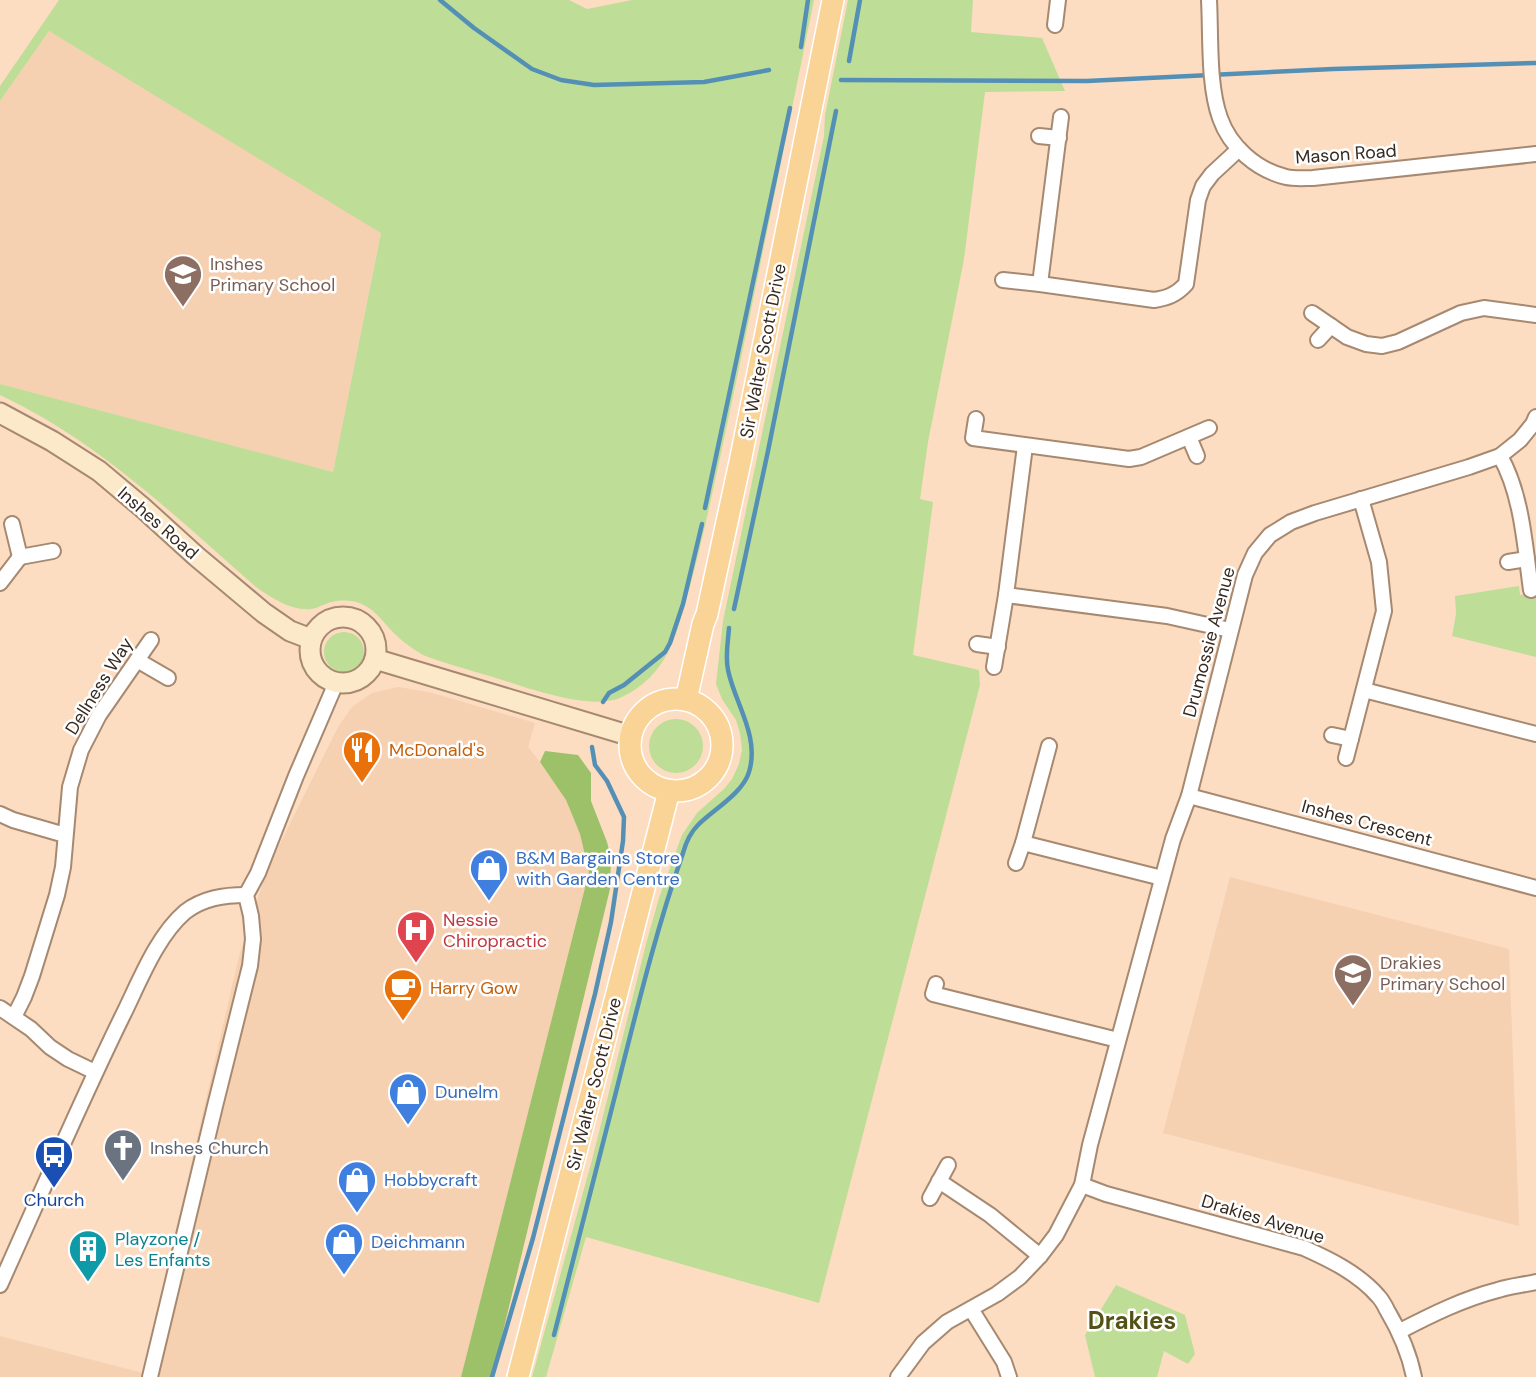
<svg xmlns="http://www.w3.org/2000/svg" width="1536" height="1377" font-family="'DM Sans',sans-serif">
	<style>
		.built { fill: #f5d0b1 }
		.green { fill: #bedd96 }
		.forest { fill: #9cc169 }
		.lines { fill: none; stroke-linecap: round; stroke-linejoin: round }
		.stream { stroke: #5490b6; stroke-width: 4.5 }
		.street-casing { stroke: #a68970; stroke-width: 18 }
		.secondary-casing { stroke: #a68970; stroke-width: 23 }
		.primary-casing { stroke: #fff; stroke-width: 24 }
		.street { stroke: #fff; stroke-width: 14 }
		.secondary { stroke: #fce9ca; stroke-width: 19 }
		.primary { stroke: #fad396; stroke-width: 21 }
		.labels { text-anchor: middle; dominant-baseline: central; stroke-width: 5; stroke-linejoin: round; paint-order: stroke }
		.street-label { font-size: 18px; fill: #362a20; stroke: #fff }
		.education-label { font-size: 18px; fill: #785e54; stroke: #fff; text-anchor: start }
		.food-label { font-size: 18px; fill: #c56008; stroke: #fff; text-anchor: start }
		.shop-label { font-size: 18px; fill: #366cbe; stroke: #fff; text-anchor: start }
		.health-label { font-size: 18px; fill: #be3a42; stroke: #fff; text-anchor: start }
		.worship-label { font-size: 18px; fill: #5b616d; stroke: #fff; text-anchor: start }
		.transit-label { font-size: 18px; fill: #164399; stroke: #fff }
		.culture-label { font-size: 18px; fill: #0d838f; stroke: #fff; text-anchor: start }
		.district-label { font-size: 24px; font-weight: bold; fill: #535216; stroke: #fff }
	</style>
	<rect width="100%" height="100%" fill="#fcddc2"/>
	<g class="built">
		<polygon points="49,31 381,232 333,472 0,384 0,101"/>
		<polygon points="398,687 429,692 535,723 528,747 540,762 566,800 580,834 589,872 461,1377 0,1377 0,1336 143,1373 239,956 267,870 338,727 352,707 372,693"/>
		<polygon points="1230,877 1509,949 1519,1226 1163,1133"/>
	</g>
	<g class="green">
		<path d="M59,0h510l18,9 45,-9h182c-29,142 -57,283 -87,425 -12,55 -23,110 -38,165 -6,20 -11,41 -20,60 -10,21 -26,37 -47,47 -31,15 -97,-10 -129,-20 -23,-7 -47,-13 -70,-22 -10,-6 -19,-12 -27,-20 -11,-10 -21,-27 -37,-32 -7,-3 -19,-3 -27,-1 -7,1 -13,6 -21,7 -20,2 -39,-11 -55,-22 -80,-70 -158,-146 -256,-192v-11l333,88 48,-239 -332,-202 -49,70v-15z"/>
		<polygon points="848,0 973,0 971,32 1042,38 1065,91 985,92 964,259 928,442 920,499 933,502 913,655 979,670 980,685 819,1303 586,1237 546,1377 532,1377 592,1160 646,944 659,898 682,835 697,813 724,789 732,779 739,764 742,750 740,733 736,720 722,699 716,684 723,621 824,136 825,115"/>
		<polygon points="1519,586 1520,595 1536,593 1536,657 1452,636 1456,614 1455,596"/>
		<circle cx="344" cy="652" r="20"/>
		<circle cx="676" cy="746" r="27"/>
		<polygon points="1116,1285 1185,1315 1195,1354 1188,1364 1164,1351 1157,1377 1095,1377 1085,1335"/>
	</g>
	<polygon class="forest" points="545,751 578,755 591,773 591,801 607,842 611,858 610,889 492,1377 461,1377 589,872 580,834 566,800 540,762"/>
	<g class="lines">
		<g class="stream">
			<polyline points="440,0 474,28 532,69 561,80 594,85 704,82 769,70"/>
			<polyline points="801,47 808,0"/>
			<polyline points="849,61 860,0"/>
			<polyline points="841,80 1087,81 1333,69 1536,63"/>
			<polyline points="705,508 790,108"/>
			<polyline points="734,609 768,451 836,111"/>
			<polyline points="603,702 609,693 624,685 665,652 670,643 683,604 702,524"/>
			<path d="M554,1335c21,-83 42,-165 63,-247 20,-79 39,-158 66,-235 3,-11 7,-20 15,-28 15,-15 45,-32 51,-53 11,-36 -14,-68 -21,-102 -3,-14 0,-28 1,-42"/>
			<polyline points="492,1377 533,1238 595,994 611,922 623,841 624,817 607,781 595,765 592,747"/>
		</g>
		<g class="street-casing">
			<g id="street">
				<path d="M1209,0c2,36 -1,85 11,118 10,29 37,52 66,59 9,2 18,1 27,1l223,-24"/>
				<polyline points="1055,25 1058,0"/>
				<path d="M1061,117l-21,167 114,16c13,-2 22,-5 32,-16l12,-84 5,-14 9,-12 27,-25"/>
				<polyline points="1039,136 1059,138"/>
				<polyline points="1003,280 1040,284"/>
				<polyline points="1312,313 1347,337 1366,344 1382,346 1398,342 1461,313 1484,308 1536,315"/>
				<polyline points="1318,340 1331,326"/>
				<polyline points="976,419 973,438 1129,459 1141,457 1209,428"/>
				<polyline points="1189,437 1197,456"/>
				<path d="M1500,456c22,38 25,91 31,134"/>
				<polyline points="12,524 20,557 53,551"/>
				<polyline points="1508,562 1527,559"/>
				<polyline points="0,583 20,557"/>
				<polyline points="1006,595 1167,616 1230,630"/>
				<polyline points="977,644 998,647"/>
				<polyline points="137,660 168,678"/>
				<polyline points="994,667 1006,595 1025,446"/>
				<polyline points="1364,690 1536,734"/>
				<polyline points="1332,735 1351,739"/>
				<polyline points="1049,746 1023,843 1162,878"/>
				<polyline points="1346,758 1384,611 1379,562 1361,499"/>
				<polyline points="1189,796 1536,888"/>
				<polyline points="0,814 13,820 65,835"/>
				<polyline points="1016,863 1023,843"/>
				<polyline points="936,984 933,994 1118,1040"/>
				<polyline points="0,1008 31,1029 50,1047 68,1059 95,1072"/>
				<polyline points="14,1017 24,997 32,976 57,895 63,867 70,787 81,750 99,715 151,640"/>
				<polyline points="939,1181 990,1215 1040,1256"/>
				<path d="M1082,1185l24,9 198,54c27,12 55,26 74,48 4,4 7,10 9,14 13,22 22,42 27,67"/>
				<polyline points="930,1198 948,1165"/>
				<path d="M0,1285c40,-89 79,-180 122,-268 17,-34 34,-80 63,-105 18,-14 39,-17 61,-17"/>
				<polyline points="971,1309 1004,1362 1009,1377"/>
				<path d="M1400,1331c31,-16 63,-32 98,-41 12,-4 25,-5 38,-8"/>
				<polyline points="150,1377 215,1106 250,966 253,939 251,916 246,895 258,873 296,776 336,683"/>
				<polyline points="898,1377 923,1343 947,1322 997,1294 1020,1277 1040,1256 1056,1235 1082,1185 1090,1145 1173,839 1189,796 1245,575 1255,553 1270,535 1291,522 1315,513 1469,467 1500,456 1520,440 1533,424 1536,417"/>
			</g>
		</g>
		<g class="secondary-casing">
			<g id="secondary">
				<polyline points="0,413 52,441 99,471 142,507 196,556 264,613 290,631 311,639"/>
				<circle cx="343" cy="650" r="33"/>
				<polyline points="375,659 631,736"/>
			</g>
		</g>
		<g class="primary-casing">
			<g id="primary">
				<circle cx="676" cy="745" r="46"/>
				<polyline points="686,700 703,624 707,614 740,462 833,0"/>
				<polyline points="518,1377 669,791"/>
			</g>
		</g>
		<use href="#street" class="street"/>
		<use href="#secondary" class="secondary"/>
		<use href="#primary" class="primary"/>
	</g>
	<defs>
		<g id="school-pin" transform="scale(2.0125)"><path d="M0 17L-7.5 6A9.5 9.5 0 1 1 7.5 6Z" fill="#8d6e63" stroke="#fff"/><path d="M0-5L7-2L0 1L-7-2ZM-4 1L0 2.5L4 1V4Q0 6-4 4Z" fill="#fff"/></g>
		<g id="restaurant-pin" transform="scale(2.0125)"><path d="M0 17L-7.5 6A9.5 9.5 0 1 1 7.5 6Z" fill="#e8710a" stroke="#fff"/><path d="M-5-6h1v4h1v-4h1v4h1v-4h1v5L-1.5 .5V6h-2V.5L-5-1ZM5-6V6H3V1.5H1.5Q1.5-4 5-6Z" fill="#fff"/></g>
		<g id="shop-pin" transform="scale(2.0125)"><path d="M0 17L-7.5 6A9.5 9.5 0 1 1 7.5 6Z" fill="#3f7fe0" stroke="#fff"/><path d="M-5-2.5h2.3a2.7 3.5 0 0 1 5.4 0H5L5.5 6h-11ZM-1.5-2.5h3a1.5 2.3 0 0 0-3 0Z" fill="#fff"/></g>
		<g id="hospital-pin" transform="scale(2.0125)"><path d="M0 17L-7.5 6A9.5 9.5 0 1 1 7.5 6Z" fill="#e0444e" stroke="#fff"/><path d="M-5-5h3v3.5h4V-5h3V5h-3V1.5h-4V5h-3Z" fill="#fff"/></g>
		<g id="cafe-pin" transform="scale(2.0125)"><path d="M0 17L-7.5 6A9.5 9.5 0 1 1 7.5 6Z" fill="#e8710a" stroke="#fff"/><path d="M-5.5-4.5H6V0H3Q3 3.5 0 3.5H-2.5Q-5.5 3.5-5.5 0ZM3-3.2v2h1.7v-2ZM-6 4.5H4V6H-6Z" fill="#fff"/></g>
		<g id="church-pin" transform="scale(2.0125)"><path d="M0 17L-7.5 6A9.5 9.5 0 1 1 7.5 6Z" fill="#6b7280" stroke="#fff"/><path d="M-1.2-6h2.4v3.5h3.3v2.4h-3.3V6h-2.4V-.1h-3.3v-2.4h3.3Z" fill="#fff"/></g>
		<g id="bus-pin" transform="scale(2.0125)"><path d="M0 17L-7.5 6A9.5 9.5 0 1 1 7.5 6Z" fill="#1a4fb4" stroke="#fff"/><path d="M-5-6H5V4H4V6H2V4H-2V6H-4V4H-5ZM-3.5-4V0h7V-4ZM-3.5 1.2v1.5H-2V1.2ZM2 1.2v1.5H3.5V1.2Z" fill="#fff"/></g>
		<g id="building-pin" transform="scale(2.0125)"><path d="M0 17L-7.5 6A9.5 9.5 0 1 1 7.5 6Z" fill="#0f9aa8" stroke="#fff"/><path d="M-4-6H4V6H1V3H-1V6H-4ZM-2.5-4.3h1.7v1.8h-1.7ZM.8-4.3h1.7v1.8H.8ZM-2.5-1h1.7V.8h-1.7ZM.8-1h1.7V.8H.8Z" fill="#fff"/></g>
	</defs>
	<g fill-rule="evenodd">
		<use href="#school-pin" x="183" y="274"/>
		<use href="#restaurant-pin" x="362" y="750"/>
		<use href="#shop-pin" x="489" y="868"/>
		<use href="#hospital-pin" x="416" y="930"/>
		<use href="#school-pin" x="1353" y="973"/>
		<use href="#cafe-pin" x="403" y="988"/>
		<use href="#shop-pin" x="408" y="1092"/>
		<use href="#church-pin" x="123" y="1148"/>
		<use href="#bus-pin" x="54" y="1155"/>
		<use href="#shop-pin" x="357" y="1180"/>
		<use href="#shop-pin" x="344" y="1242"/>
		<use href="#building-pin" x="88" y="1249"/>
	</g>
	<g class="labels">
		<g class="street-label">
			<text transform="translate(1346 154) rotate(-4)">Mason Road</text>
			<text transform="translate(763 351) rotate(-79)">Sir Walter Scott Drive</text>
			<text transform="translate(158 523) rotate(41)">Inshes Road</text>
			<text transform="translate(1209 642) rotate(-75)">Drumossie Avenue</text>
			<text transform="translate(99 686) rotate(-58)">Dellness Way</text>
			<text transform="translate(1367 823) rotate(15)">Inshes Crescent</text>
			<text transform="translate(594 1084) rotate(-76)">Sir Walter Scott Drive</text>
			<text transform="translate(1263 1219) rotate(17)">Drakies Avenue</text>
		</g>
		<g class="education-label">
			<text x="210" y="264">Inshes<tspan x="210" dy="21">Primary School</tspan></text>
			<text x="1380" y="963">Drakies<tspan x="1380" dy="21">Primary School</tspan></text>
		</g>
		<g class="food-label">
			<text x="389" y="750">McDonald's</text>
			<text x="430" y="988">Harry Gow</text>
		</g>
		<g class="shop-label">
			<text x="516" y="858">B&amp;M Bargains Store<tspan x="516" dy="21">with Garden Centre</tspan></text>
			<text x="435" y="1092">Dunelm</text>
			<text x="384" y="1180">Hobbycraft</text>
			<text x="371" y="1242">Deichmann</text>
		</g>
		<g class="health-label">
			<text x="443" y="920">Nessie<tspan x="443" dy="21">Chiropractic</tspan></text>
		</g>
		<g class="worship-label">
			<text x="150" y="1148">Inshes Church</text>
		</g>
		<g class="transit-label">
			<text x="54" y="1200">Church</text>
		</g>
		<g class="culture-label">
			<text x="115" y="1239">Playzone /<tspan x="115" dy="21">Les Enfants</tspan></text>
		</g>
		<g class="district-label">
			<text x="1132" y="1320">Drakies</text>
		</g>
	</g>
</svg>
